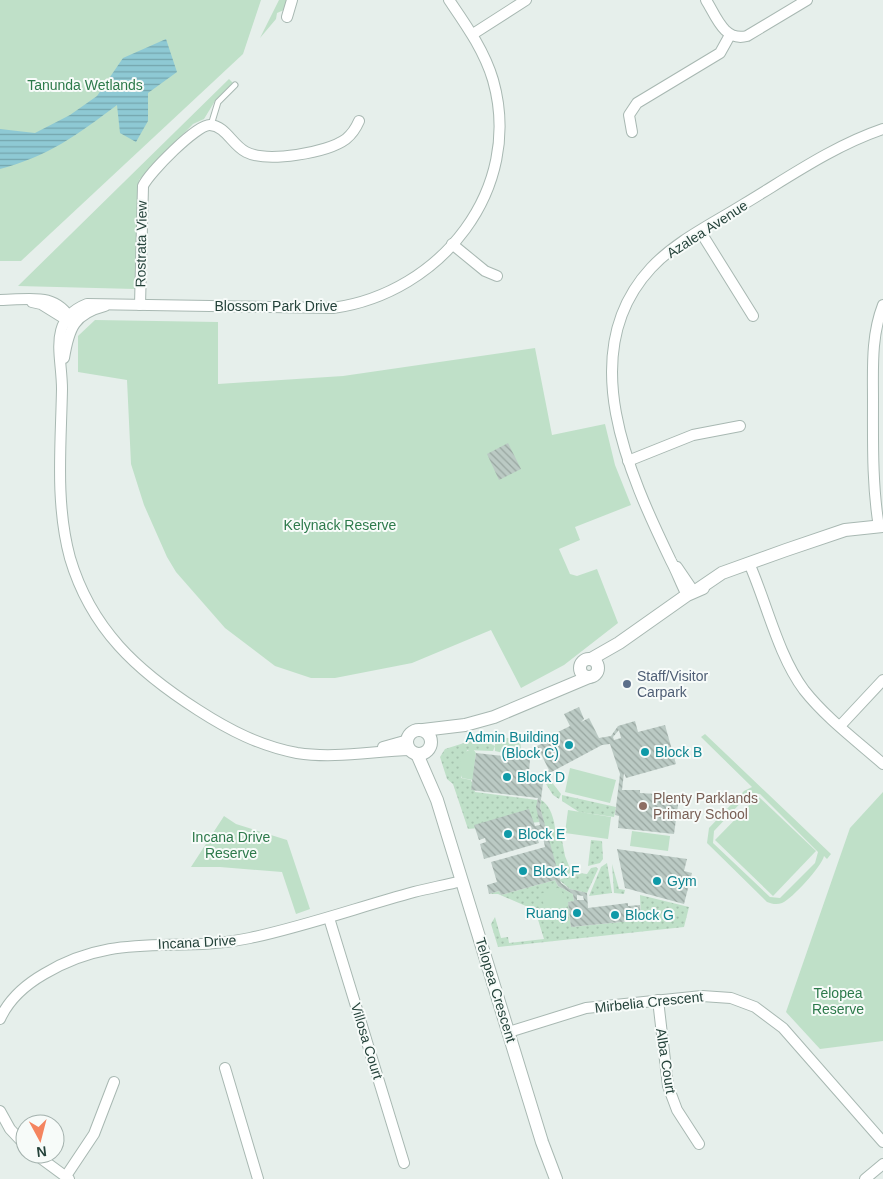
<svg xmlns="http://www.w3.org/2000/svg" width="883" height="1179" font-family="Arial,sans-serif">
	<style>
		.grass { fill: url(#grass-dots) }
		.park { fill: #bfe0c8; fill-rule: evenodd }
		.water { fill: url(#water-rules) }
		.building { fill: url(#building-back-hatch); fill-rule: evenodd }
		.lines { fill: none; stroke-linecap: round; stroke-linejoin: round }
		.service-casing { stroke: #a8b8b2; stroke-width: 7 }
		.minor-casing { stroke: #a8b8b2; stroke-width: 12 }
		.tertiary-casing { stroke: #a8b8b2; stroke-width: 14 }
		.service { stroke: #fff; stroke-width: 5 }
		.minor { stroke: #fff; stroke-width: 10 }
		.tertiary { stroke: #fff; stroke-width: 12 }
		.service-dot { fill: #5c6f8a; stroke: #f7fbf9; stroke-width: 2 }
		.culture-dot { fill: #0f9aa8; stroke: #f7fbf9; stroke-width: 2 }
		.education-dot { fill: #8d6e63; stroke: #f7fbf9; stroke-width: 2 }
		.labels { text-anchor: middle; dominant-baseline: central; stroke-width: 4; stroke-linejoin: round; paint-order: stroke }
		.park-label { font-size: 14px; fill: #2d7a4b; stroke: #f7fbf9 }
		.street-label { font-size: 14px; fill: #24423a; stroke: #f7fbf9 }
		.service-label { font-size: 14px; fill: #4e5e75; stroke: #f7fbf9; text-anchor: start }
		.culture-label { font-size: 14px; fill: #0d838f; stroke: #f7fbf9; text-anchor: start }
		.education-label { font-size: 14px; fill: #785e54; stroke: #f7fbf9; text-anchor: start }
	</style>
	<defs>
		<pattern id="grass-dots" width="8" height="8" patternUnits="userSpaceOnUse" patternTransform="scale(1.25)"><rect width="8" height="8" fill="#bfe0c8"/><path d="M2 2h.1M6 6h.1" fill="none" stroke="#a4c1ad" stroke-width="1.8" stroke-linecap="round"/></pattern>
		<pattern id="water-rules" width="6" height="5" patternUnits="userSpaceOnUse" patternTransform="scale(1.25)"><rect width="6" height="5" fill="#8ec9d4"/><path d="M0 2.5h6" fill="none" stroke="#74a5ad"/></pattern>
		<pattern id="building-back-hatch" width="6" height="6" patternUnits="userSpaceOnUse" patternTransform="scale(1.25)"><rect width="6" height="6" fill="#bbcac4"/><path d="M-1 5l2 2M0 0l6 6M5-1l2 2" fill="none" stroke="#98a6a0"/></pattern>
	</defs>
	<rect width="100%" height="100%" fill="#e6efeb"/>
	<g class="grass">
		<polygon points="480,738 495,746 493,751 467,750 461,778 471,780 475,792 537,800 540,822 468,829 453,784 447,779 440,757 445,749"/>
		<polygon points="551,781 561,794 559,799 553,795 546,784"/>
		<polygon points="562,795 616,807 614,817 579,812 562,801"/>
		<path d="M541,800c10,5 15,24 14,34l6,1 4,21 6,15 -3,4 -10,2 -18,-70z"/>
		<polygon points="591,840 602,841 603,859 600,863 588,866"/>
		<polygon points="607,863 612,893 589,896 601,867"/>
		<polygon points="612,864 619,889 625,890 624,894 614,893"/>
		<polygon points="596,867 598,869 587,893 570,889 559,880 578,873 587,874 591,868"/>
		<polygon points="555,880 558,886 573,894 574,901 568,902 571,927 641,920 640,895 689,907 684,927 498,947 491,924 495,917 501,938 508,937 509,943 544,939 535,910 498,894 489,894 499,891 501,895"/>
	</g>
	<g class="park">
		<polygon points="0,0 261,0 243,54 21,261 0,261"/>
		<polygon points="279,0 289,0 284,10 277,13 276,19 260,38"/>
		<polygon points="229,79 233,83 215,101 204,119 193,124 139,180 135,289 18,286"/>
		<polygon points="95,320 218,322 218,384 343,376 535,348 552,435 605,424 615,465 631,505 575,527 580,540 559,549 570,574 577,576 597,569 618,623 564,665 521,688 491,630 412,663 335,678 311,678 275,666 225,628 176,572 167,557 144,505 131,464 127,380 78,372 78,336"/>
		<path d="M705,734l126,120 -4,5 -3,-3c-2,10 -32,43 -42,47 -5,2 -10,1 -15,-1l-60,-59 2,-15 35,-37 8,-4 -51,-50zM750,793l10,1 58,58 -3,11 -35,35 -10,-1 -57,-54 1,-12z"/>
		<polygon points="520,737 521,749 508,754 495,751 495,739"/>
		<path d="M473,749l3,4 -3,27 -11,-2c-4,-11 -3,-27 11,-29z"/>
		<polygon points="570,768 616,780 610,803 565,792"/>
		<polygon points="883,792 883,1041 820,1049 786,1012 850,828"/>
		<polygon points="758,796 816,851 773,896 715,840"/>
		<polygon points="568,810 611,817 608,839 565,833"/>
		<polygon points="224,816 236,824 287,840 310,909 296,914 282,872 220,867 191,867"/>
		<polygon points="632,831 670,836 668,851 630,846"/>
		<polygon points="558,888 567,898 564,913 549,918 540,894"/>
	</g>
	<path class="water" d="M166,39l11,33 -29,21v28l-12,21 -16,-9 -3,-28c-40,30 -68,51 -117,64v-40l35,4 35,-18 27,-19 26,-38z"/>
	<g class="building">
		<polygon points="508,443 521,469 499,480 487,454"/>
		<path d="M579,707l5,12 -3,3 8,-4 10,20 12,-2 7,-10 17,-5 3,11 27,-7 11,39 -50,14 -2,-5 -2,17h18v3l16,1 1,-2 7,1v3l15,2 -5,36 -56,-6 1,-12 -4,-1 5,-41 -10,-30 -8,1 -58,31 -4,31 21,76 9,6 17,4 1,15 40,-5v3l12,-1 1,15 -70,7 -3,-25 6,-1 -1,-7 -15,-8 -3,-6 -54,15 -2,-4 -10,3 -2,-9 10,-3 -6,-20 54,-15 -3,-14 -6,2 3,8 -55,16 -4,-15 6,-2 -1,-4 -6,2 -5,-15 55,-16 6,17 5,-1 -4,-18 2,-9 -67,-8 5,-37 54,6 -1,14 12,2 8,-5 -12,-24 22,-11 -1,-3 12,-6 -6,-12zM619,730l2,8 -7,2 -1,-3zM577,895l6,1 1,4h-7z"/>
		<polygon points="617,849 687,859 684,871 692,873 684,904 625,888"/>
	</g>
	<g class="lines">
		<g class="service-casing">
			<polyline id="service" points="211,125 218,102 235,85"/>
		</g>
		<g class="minor-casing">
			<g id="minor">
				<path d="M706,0c10,16 18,42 41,36l60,-36"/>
				<polyline points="287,17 292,0"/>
				<polyline points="473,34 526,0"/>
				<polyline points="632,132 629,115 637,103 720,53 730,35"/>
				<polyline points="700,231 753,316"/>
				<polyline points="452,244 485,271 497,276"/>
				<path d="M0,300c29,0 55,-9 72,21"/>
				<polyline points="32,302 41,304 70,322"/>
				<path d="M140,305l3,-119c6,-13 54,-62 67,-61 16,1 22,20 36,27 21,11 81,1 100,-13 6,-5 10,-11 13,-18"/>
				<path d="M64,358c5,-30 10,-44 41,-52"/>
				<polyline points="628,461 693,435 740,426"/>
				<path d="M879,527c-7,-42 -6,-85 -6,-127 0,-32 -2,-64 10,-95"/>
				<path d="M749,563c18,41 29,92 55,127 22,28 53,51 79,74"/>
				<polyline points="677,567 694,592"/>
				<path d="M687,595c-6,-11 -10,-23 -16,-34 -42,-87 -98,-209 -20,-293 25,-27 61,-44 93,-64 45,-27 89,-58 139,-75"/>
				<polyline points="840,726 883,680"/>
				<polyline points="383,747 408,740"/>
				<path d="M410,750c-37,1 -75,9 -113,3 -37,-7 -68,-23 -99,-43 -61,-39 -107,-81 -128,-152 -15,-55 -9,-113 -8,-169 0,-34 -15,-69 25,-85l246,4c108,-15 191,-119 160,-228 -9,-30 -27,-55 -44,-80"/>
				<polyline points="329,918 404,1163"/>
				<polyline points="658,1000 668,1086 677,1110 699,1144"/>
				<path d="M0,1019c9,-20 25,-34 44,-45 73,-44 130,-20 206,-36 56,-12 109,-31 164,-46 16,-4 32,-7 48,-11"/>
				<polyline points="509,1032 586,1008 702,996 731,998 755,1007 783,1028 883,1142"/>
				<polyline points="225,1068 258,1179"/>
				<polyline points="0,1111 10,1129 25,1145"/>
				<polyline points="35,1154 69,1179"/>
				<polyline points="66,1176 94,1134 114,1082"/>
				<polyline points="865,1179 883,1164"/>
			</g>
		</g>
		<g class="tertiary-casing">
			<g id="tertiary">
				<polyline points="697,590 722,573 786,550 845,530 883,526"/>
				<polyline points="591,659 619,643 687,595 703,588"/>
				<circle cx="589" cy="668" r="9"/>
				<circle cx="419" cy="742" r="12"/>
				<polyline points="423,730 465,725 494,717 589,677"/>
				<polyline points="417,754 437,800 542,1142 556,1179"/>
			</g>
		</g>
		<use href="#service" class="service"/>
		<use href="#minor" class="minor"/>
		<use href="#tertiary" class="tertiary"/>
	</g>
	<circle class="service-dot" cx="627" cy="684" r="5"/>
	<g class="culture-dot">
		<circle cx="569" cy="745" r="5"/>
		<circle cx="645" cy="752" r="5"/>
		<circle cx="507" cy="777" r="5"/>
		<circle cx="508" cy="834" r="5"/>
		<circle cx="523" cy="871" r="5"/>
		<circle cx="657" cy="881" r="5"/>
		<circle cx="577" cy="913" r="5"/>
		<circle cx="615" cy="915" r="5"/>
	</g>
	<circle class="education-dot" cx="643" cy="806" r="5"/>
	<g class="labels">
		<g class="park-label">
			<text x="85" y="85">Tanunda Wetlands</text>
			<text x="340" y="525">Kelynack Reserve</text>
			<text x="231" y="837">Incana Drive<tspan x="231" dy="16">Reserve</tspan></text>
			<text x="838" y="993">Telopea<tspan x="838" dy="16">Reserve</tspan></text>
		</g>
		<g class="street-label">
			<text transform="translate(707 229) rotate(-33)">Azalea Avenue</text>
			<text transform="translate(141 244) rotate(-89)">Rostrata View</text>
			<text x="276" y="306">Blossom Park Drive</text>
			<text transform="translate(197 942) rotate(-3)">Incana Drive</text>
			<text transform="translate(496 990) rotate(73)">Telopea Crescent</text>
			<text transform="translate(649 1002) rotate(-6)">Mirbelia Crescent</text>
			<text transform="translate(367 1041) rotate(73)">Villosa Court</text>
			<text transform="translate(666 1061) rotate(81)">Alba Court</text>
		</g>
		<g class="service-label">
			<text x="637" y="676">Staff/Visitor<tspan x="637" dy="16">Carpark</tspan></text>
		</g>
		<g class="culture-label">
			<text x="559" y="737" text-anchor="end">Admin Building<tspan x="559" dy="16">(Block C)</tspan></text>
			<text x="655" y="752">Block B</text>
			<text x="517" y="777">Block D</text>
			<text x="518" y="834">Block E</text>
			<text x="533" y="871">Block F</text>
			<text x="667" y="881">Gym</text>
			<text x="567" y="913" text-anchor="end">Ruang</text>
			<text x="625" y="915">Block G</text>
		</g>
		<g class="education-label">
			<text x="653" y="798">Plenty Parklands<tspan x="653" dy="16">Primary School</tspan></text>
		</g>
	</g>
	<g transform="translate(40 1139) rotate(173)"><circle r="24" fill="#f7fbf9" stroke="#a3b1ad"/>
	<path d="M0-4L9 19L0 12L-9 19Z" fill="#f4845f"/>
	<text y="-8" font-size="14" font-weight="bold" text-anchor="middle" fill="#24423a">N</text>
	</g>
</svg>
